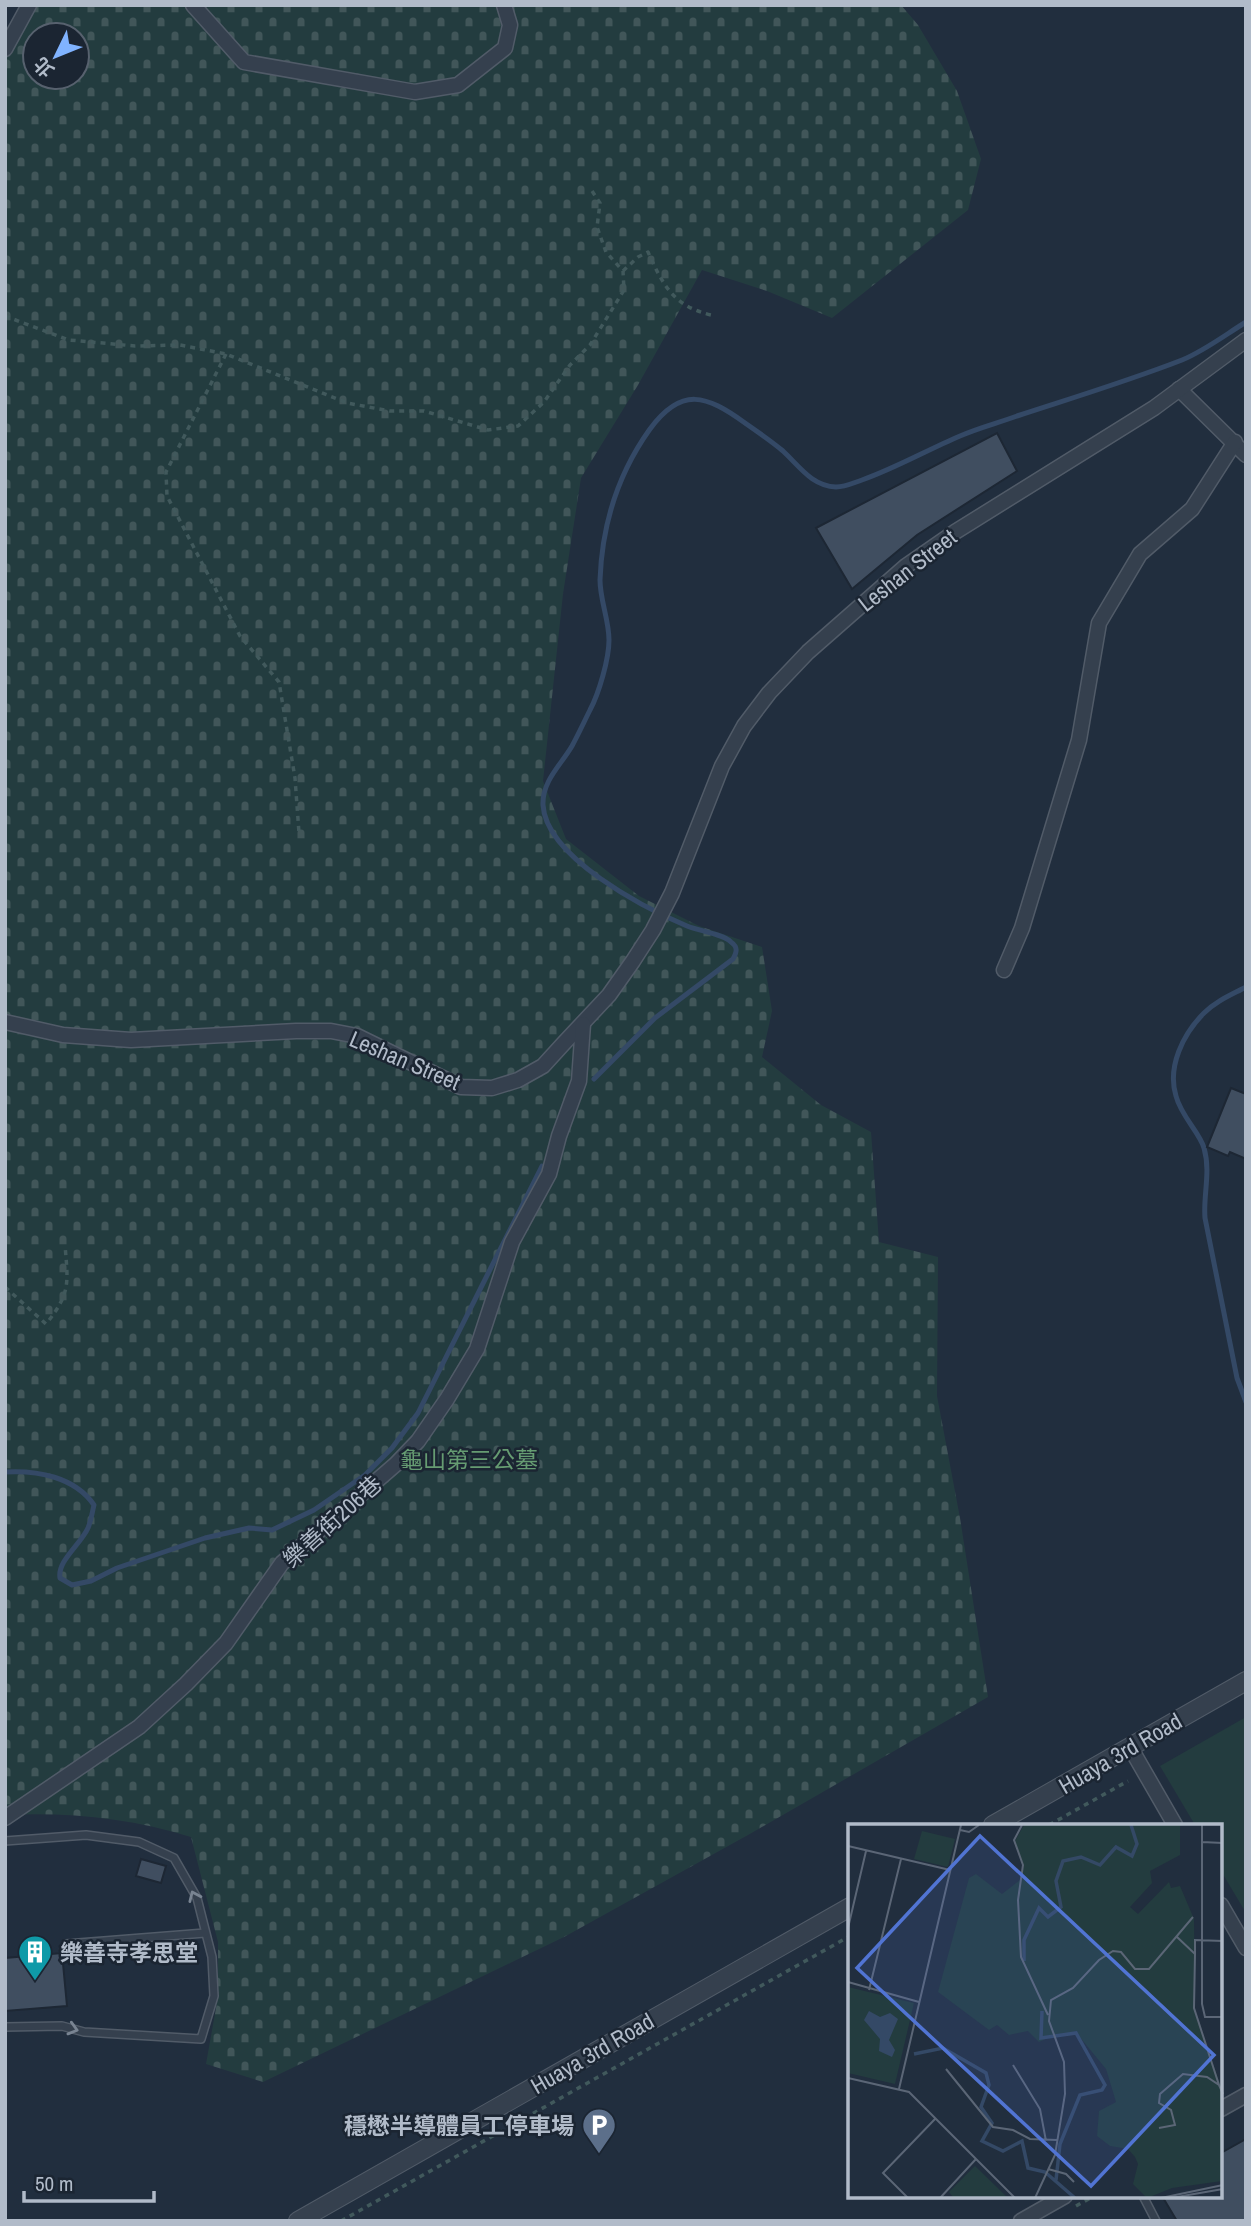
<svg xmlns="http://www.w3.org/2000/svg" width="1251" height="2226" font-family="'Archivo Narrow','Noto Sans TC',sans-serif">
	<style>
		.green { fill: #233c3f }
		.cemetery { fill: url(#cemetery-stones); fill-rule: evenodd }
		.lines { fill: none; stroke-linecap: round; stroke-linejoin: round }
		.stream { stroke: #344966; stroke-width: 5 }
		.building { fill: #404e60; stroke: #1d2734; stroke-width: 2 }
		.service-casing { stroke: #515b68; stroke-width: 10 }
		.minor-casing { stroke: #515b68; stroke-width: 17 }
		.tertiary-casing { stroke: #515b68; stroke-width: 20 }
		.path { stroke: #41595c; stroke-width: 3.5; stroke-dasharray: 5 5; stroke-linecap: butt }
		.service { stroke: #35404e; stroke-width: 7 }
		.minor { stroke: #35404e; stroke-width: 14 }
		.tertiary { stroke: #35404e; stroke-width: 18 }
		.oneway { stroke: #798492 }
		.labels { text-anchor: middle; dominant-baseline: central; stroke-width: 5; stroke-linejoin: round; paint-order: stroke }
		.street-label { font-size: 23px; fill: #b1bbc9; stroke: #1b2532 }
		.park-label { font-size: 23px; fill: #669c72; stroke: #1b2532 }
		.poi-label { font-size: 23px; font-weight: bold; fill: #b1bbc9; stroke: #1b2532; text-anchor: start }
		.inset-river { fill: none; stroke: #344966; stroke-width: 3.5 }
		.inset-road { fill: none; stroke: #5b6676; stroke-width: 2 }
		.view { fill: #5174d3; fill-opacity: 0.15; stroke: #5174d3; stroke-width: 3.5 }
		.inset-edge { fill: none; stroke: #b1bbc9; stroke-width: 3.5 }
	</style>
	<defs>
		<pattern id="cemetery-stones" width="16" height="16" patternUnits="userSpaceOnUse" patternTransform="scale(1.75)"><rect width="16" height="16" fill="#233c3f"/><path d="M2 7V4a2 2 0 0 1 4 0v3zM10 15v-3a2 2 0 0 1 4 0v3z" fill="#415659"/></pattern>
	</defs>
	<rect width="100%" height="100%" fill="#212e3e"/>
	<polygon class="green" points="1246,1717 1246,1913 1221,1871 1221,1825 1195,1825 1160,1766"/>
	<path class="cemetery" d="M24,5h877l17,20 39,66 24,68 -13,51 -136,108 -65,-27 -65,-21 -64,115 -57,93 -18,116 -20,187 23,58 73,57 60,30 63,21 10,64 -10,46 59,48 50,27 8,110 59,15 -1,139 23,122 28,179 -240,138 -184,102 -301,145 -57,-18 12,-67v-55l-27,-105c-60,-19 -123,-25 -186,-22v-1772zM35,35h42v42h-42z"/>
	<g class="lines">
		<g class="stream">
			<path d="M1246,987c-15,8 -30,14 -42,26 -21,21 -37,54 -28,83 5,20 24,37 28,52 7,24 -1,47 1,70l32,160 9,24"/>
			<path d="M594,1079l61,-61 78,-59c4,-7 5,-12 -2,-17 -8,-8 -32,-11 -44,-16 -43,-18 -141,-69 -144,-121 -1,-24 18,-40 29,-59 6,-11 12,-24 18,-36 9,-17 19,-51 19,-70 0,-20 -9,-40 -9,-60 2,-56 17,-105 50,-151 32,-43 56,-34 95,-6 13,9 26,18 38,28 17,16 29,35 53,36 9,0 17,-4 26,-7 34,-12 65,-30 98,-44 18,-8 38,-13 57,-20 55,-18 111,-35 165,-56 22,-9 43,-25 64,-38"/>
			<path d="M5,1472c32,-2 70,5 89,33 -2,8 -3,16 -6,23 -7,16 -31,33 -28,50l12,7 19,-4 26,-13 88,-30 44,-10 23,2 42,-20 51,-35 27,-27 26,-35 124,-247"/>
		</g>
	</g>
	<g class="building">
		<polygon points="997,433 1017,471 917,535 852,589 816,528"/>
		<polygon points="1231,1088 1246,1094 1246,1159 1230,1152 1228,1156 1207,1147"/>
		<polygon points="141,1859 166,1866 161,1883 136,1876"/>
		<polygon points="62,1953 67,2006 5,2011 5,1958"/>
		<polygon points="1246,2139 1246,2221 1177,2221 1162,2196 1221,2196 1221,2153"/>
	</g>
	<g class="lines">
		<g class="service-casing">
			<g id="service">
				<polyline points="5,1841 86,1835 139,1842 174,1858 197,1898 212,1957 214,1996 201,2039 84,2032 62,2026 5,2027"/>
				<polyline points="66,1944 205,1933"/>
				<polyline points="1143,2196 1156,2221"/>
			</g>
		</g>
		<g class="minor-casing">
			<g id="minor">
				<polyline points="193,5 244,62 415,92 458,85 505,48 510,25 504,5"/>
				<polyline points="5,49 29,5"/>
				<polyline points="1179,389 1246,455"/>
				<polyline points="1004,970 1022,928 1079,740 1099,623 1140,554 1192,509 1235,442"/>
				<polyline points="5,1022 63,1035 131,1040 296,1031 331,1031 357,1036 461,1087 492,1088 518,1080 543,1066 564,1043 609,995 633,961 653,930 672,893 722,766 744,726 769,693 808,652 906,566 955,532 1154,408 1246,340"/>
				<polyline points="1130,1747 1175,1825"/>
				<polyline points="5,1818 139,1727 186,1684 226,1643 282,1563 396,1464 418,1441 447,1399 477,1349 512,1242 549,1174 559,1136 579,1081 583,1024"/>
				<polyline points="1221,1905 1246,1948"/>
				<polyline points="1221,2109 1246,2095"/>
				<polyline points="1021,2221 1065,2196"/>
			</g>
		</g>
		<g class="tertiary-casing">
			<g id="tertiary">
				<polyline points="993,1825 1246,1681"/>
				<polyline points="298,2221 850,1907"/>
			</g>
		</g>
		<g class="path">
			<path d="M623,271l15,-14 10,-5c15,33 25,54 63,63"/>
			<polyline points="5,316 69,340 135,346 180,345 226,354 347,403 390,411 424,411 488,430 518,426 544,402 570,365 590,345 624,290 623,271 606,252 597,227 600,203 592,191"/>
			<polyline points="226,354 166,472 167,496 240,636 279,682 295,778 299,833"/>
			<path d="M5,1287l41,37c25,-31 22,-41 19,-79"/>
			<polyline points="1049,1825 1128,1781"/>
			<polyline points="1076,2206 1094,2196"/>
			<polyline points="341,2221 850,1936"/>
		</g>
		<use href="#service" class="service"/>
		<use href="#minor" class="minor"/>
		<use href="#tertiary" class="tertiary"/>
	</g>
	<defs><path id="oneway-chevron" d="M-2-3.5L2.5 0L-2 3.5" fill="none" stroke-width="1.6" stroke-linecap="round" stroke-linejoin="round" transform="scale(1.75)"/></defs>
	<g class="oneway">
		<use href="#oneway-chevron" transform="translate(194 1896) rotate(-114)"/>
		<use href="#oneway-chevron" transform="translate(73 2029) rotate(16)"/>
	</g>
	<defs>
		<g id="building-pin" transform="scale(1.75)"><path d="M0 17L-7.5 6A9.5 9.5 0 1 1 7.5 6Z" fill="#0f9aa8" stroke="#1b2532"/><path d="M-4-6H4V6H1V3H-1V6H-4ZM-2.5-4.3h1.7v1.8h-1.7ZM.8-4.3h1.7v1.8H.8ZM-2.5-1h1.7V.8h-1.7ZM.8-1h1.7V.8H.8Z" fill="#fff"/></g>
		<g id="parking-pin" transform="scale(1.75)"><path d="M0 17L-7.5 6A9.5 9.5 0 1 1 7.5 6Z" fill="#5c6f8a" stroke="#1b2532"/><path d="M-3.5-5.5H1a3.5 3.5 0 0 1 0 7H-1V5.5H-3.5ZM-1-3.4V-.6H.8a1.4 1.4 0 0 0 0-2.8Z" fill="#fff"/></g>
	</defs>
	<g fill-rule="evenodd">
		<use href="#building-pin" x="35" y="1952"/>
		<use href="#parking-pin" x="599" y="2125"/>
	</g>
	<g class="labels">
		<g class="street-label">
			<text transform="translate(907 570) rotate(-38)">Leshan Street</text>
			<text transform="translate(405 1060) rotate(23)">Leshan Street</text>
			<text transform="translate(332 1521) rotate(-42)">樂善街206巷</text>
			<text transform="translate(1120 1753) rotate(-30)">Huaya 3rd Road</text>
			<text transform="translate(592 2053) rotate(-30)">Huaya 3rd Road</text>
		</g>
		<g class="park-label">
			<text x="469" y="1459">龜山第三公墓</text>
		</g>
		<g class="poi-label">
			<text x="60" y="1952">樂善寺孝思堂</text>
			<text x="574" y="2125" text-anchor="end">穩懋半導體員工停車場</text>
		</g>
	</g>
	<g transform="translate(848 1824)">
		<rect width="374" height="374" fill="#212e3e"/>
		<path d="M74,7l33,8 -7,28 -34,-8zM0,163l66,16 -19,81 -47,-11zM127,342l33,32h-54l-5,-6z" fill="#233c3f"/>
		<path d="M176,1h161l-5,1v29l-30,16 2,12 -22,24 8,7 31,-32 2,6 9,-2 14,33 1,95 27,75v92l-50,7 -25,10 -14,-14 5,-20 -3,-7 -7,-8 -18,-3 -13,-10 2,-25 17,-9 -10,-33 -28,-34 -21,-1 -18,8 -11,-11 -19,4 -12,-10 -8,5 -51,-38 31,-114 7,-4 26,20 18,-14 4,-14 -9,-25z" fill="#233c3f"/>
		<path d="M21,187l11,6 10,-4 8,6 -9,21 6,10 -3,7 -13,-6 1,-12 -16,-19z" fill="#344966"/>
		<path class="inset-river" d="M176,137v-21l15,-32 9,9 13,-10 -5,-26 7,-20 18,-4 19,8 16,-18 16,9 5,-12 -6,-19M194,187l-1,27 35,-5 29,52 -3,5 -22,5 -20,49 -4,36M66,230l29,-6 43,25 3,12 -8,22 11,16 -10,18 21,10 19,-10 6,27 17,4 30,26"/>
		<path class="inset-road" d="M174,1l-8,15 9,25 -5,35 3,57 27,58M354,1v179l3,13h18M112,6l9,2 10,-7M354,18l21,1M0,22l102,24M0,104l18,-77M329,113l18,17M0,158l71,20M21,166l32,-131M165,241l27,44 6,32M98,245l47,58 20,3 17,9 27,1M0,254l61,14 106,106M371,261l-25,-77 1,-54v-14l28,1M51,265l62,-264M311,304l16,-3 -4,-15 -12,-7 1,-9 23,-20 24,3 12,8 4,9M200,345l18,5 8,8M60,374l-25,-25 52,-54M92,374l36,-39M187,374l20,-43 10,-61 -1,-32 -15,-41 2,-21 22,-12 26,-28 14,-9 8,1 14,17h14l44,-52M313,374l62,-13M323,374l52,-9"/>
		<path class="view" d="M132,12l234,219 -123,131 -234,-218z"/>
		<rect width="374" height="374" class="inset-edge"/>
	</g>
	<rect width="1251" height="2226" fill="none" stroke="#b1bbc9" stroke-width="14"/>
	<g transform="translate(56 56) rotate(227)"><circle r="33" fill="#1b2532" stroke="#57616e" stroke-width="2"/>
	<path d="M0-5L12 26L0 18L-12 26Z" fill="#80b3ff"/>
	<text y="-10" font-size="19" font-weight="bold" text-anchor="middle" fill="#b1bbc9">北</text>
	</g>
	<path d="M24 2191v10h130v-10" fill="none" stroke="#b1bbc9" stroke-width="3.5"/>
	<text x="35" y="2191" font-size="21" fill="#b1bbc9" stroke="#1b2532" stroke-width="5" paint-order="stroke">50 m</text>
</svg>
